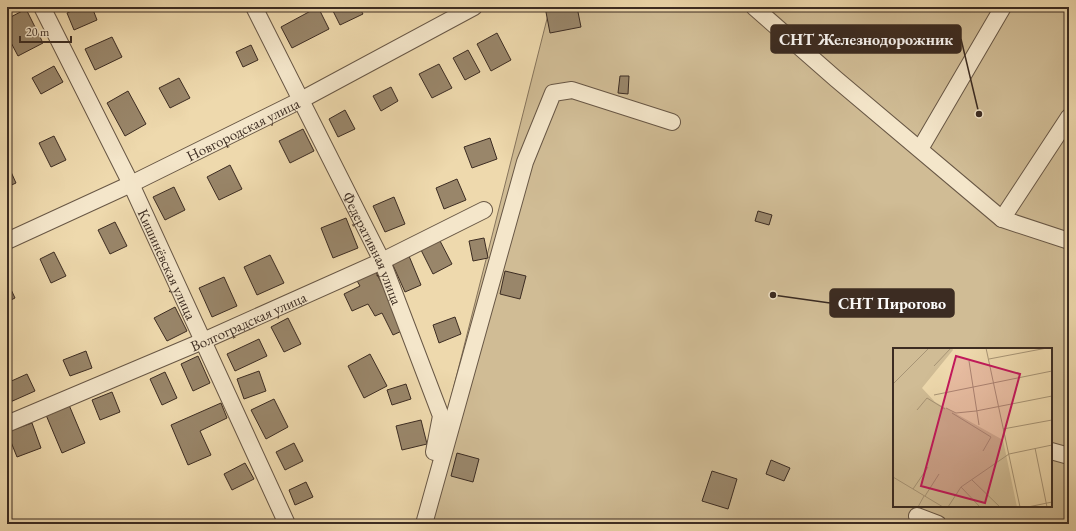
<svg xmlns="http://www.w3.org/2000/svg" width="1076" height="531" font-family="'EB Garamond',serif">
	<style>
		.green { fill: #d0bc95; stroke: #86745c; fill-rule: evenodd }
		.building { fill: #99866a; stroke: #3c2c22 }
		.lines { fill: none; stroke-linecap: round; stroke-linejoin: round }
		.minor-casing { stroke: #685745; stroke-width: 18 }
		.minor { stroke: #f4e6ca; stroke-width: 16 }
		.labels { text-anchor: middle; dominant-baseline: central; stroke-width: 4; stroke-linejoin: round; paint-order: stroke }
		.street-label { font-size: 15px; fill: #3c2c22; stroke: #f4e6ca }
		.inset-road { fill: none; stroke: #a79475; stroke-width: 1 }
		.view { fill: #c2185b; fill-opacity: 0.15; stroke: #c2185b; stroke-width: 2 }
		.inset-edge { fill: none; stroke: #3c2c22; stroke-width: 2 }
		.leader { fill: none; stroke: #3c2c22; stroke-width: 1.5 }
		.callout-dot { fill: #3c2c22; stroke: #f4e6ca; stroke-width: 1.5 }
		.callout { fill: #3c2c22; stroke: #3c2c22; stroke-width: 1.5 }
		.callout-label { font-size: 16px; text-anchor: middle; font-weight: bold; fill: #fff }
	</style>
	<rect width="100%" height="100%" fill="#eed9ad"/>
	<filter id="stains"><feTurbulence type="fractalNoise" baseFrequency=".005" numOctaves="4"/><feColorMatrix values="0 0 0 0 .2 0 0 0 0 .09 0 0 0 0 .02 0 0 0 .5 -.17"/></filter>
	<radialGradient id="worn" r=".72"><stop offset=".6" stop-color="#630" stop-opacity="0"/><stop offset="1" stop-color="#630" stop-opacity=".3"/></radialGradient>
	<path class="green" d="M550,7h519v517h-650zM894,349h157v157h-157z"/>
	<g class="building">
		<polygon points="81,7 92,7 97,20 74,30 67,13"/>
		<polygon points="204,7 213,7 206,11"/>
		<polygon points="318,7 329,29 292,48 281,27"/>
		<polygon points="331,7 359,7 363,14 340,25"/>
		<polygon points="545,7 577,7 581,27 550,33"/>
		<polygon points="26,9 43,43 18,56 7,35 7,19"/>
		<polygon points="497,33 511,60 491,71 477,44"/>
		<polygon points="112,37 122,57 95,70 85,49"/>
		<polygon points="251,45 258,60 243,67 236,52"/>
		<polygon points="468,50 480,72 465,80 453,58"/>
		<polygon points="439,64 452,88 432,98 419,74"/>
		<polygon points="54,66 63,82 41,94 32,78"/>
		<polygon points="620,76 629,76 628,94 618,93"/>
		<polygon points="179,78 190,98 170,108 159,88"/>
		<polygon points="391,87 398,101 381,111 373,96"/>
		<polygon points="128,91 146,124 125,136 107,103"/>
		<polygon points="345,110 355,129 338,137 329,119"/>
		<polygon points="303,129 314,151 290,163 279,141"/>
		<polygon points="54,136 66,160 51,167 39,143"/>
		<polygon points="490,138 497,159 472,168 464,147"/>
		<polygon points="7,163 16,183 7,187"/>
		<polygon points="230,165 242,189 219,200 207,177"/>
		<polygon points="457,179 466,200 444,209 436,188"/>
		<polygon points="174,187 185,210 165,220 153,197"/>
		<polygon points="394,197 405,224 385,232 373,206"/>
		<polygon points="758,211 772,215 769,225 755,221"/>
		<polygon points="346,218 358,248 333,258 321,228"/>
		<polygon points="115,222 127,246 110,254 98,230"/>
		<polygon points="484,238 488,258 473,261 469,241"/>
		<polygon points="439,239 452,264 433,274 420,248"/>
		<polygon points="54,252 66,276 51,283 40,259"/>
		<polygon points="270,255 284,283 257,295 244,267"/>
		<polygon points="409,256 421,285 405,292 392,263"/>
		<polygon points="375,270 404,330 393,335 382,313 375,316 368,304 352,311 344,294 360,286 356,279"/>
		<polygon points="505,271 526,276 520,299 500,294"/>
		<polygon points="224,277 237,306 212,317 199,288"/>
		<polygon points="7,281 15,298 7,302"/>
		<polygon points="175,307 187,331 167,341 154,318"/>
		<polygon points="455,317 461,334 439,343 433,325"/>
		<polygon points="288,318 301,344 284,352 271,327"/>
		<polygon points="259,339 267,356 235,371 227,354"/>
		<polygon points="86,351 92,368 70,376 63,360"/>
		<polygon points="370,354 387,386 364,398 348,366"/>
		<polygon points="198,356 210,383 193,391 181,364"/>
		<polygon points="259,371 266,391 244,399 237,379"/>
		<polygon points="165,372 177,398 162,405 150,379"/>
		<polygon points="27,374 35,391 8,403 7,383"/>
		<polygon points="406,384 411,399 392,405 387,390"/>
		<polygon points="112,392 120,412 100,420 92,400"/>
		<polygon points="274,399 288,427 266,439 251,410"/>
		<polygon points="221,403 227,418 200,431 211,455 188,465 171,425"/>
		<polygon points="69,405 85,443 62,453 46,415"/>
		<polygon points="421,420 427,444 402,450 396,426"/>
		<polygon points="32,423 41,448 17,457 7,432"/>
		<polygon points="294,443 303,461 285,470 276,452"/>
		<polygon points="457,453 479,459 473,482 451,476"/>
		<polygon points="771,460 790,468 784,481 766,474"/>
		<polygon points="245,463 254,479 232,490 224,474"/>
		<polygon points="712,471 737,479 728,509 702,501"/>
		<polygon points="306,482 313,497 295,505 289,490"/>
		<polygon points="392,521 393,524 382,524"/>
	</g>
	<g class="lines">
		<g class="minor-casing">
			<g id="minor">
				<path id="s1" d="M42,7l89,177 156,340"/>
				<path id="s2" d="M254,7l128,254 59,155 -7,36"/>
				<polyline points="754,7 836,79 1002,219 1069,241"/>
				<polyline points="920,149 1003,7"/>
				<polyline points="1002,219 1069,117"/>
				<path id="s3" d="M7,241l124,-57 170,-84 173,-93"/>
				<path id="s4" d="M9,423l194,-82 179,-80 102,-51"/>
				<polyline points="1051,451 1069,456"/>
				<polyline points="917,516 938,524"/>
				<polyline points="424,524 525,162 553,93 572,90 672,122"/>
			</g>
		</g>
		<use href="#minor" class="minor"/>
	</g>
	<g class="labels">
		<g class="street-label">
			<text stroke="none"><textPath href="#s3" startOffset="261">Новгородская улица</textPath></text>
			<text stroke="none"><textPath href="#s2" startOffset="269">Федеративная улица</textPath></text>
			<text stroke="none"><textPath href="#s1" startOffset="286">Кишинёвская улица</textPath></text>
			<text stroke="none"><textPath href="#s4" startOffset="260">Волгоградская улица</textPath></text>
		</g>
	</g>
	<g transform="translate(893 348)">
		<rect width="159" height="159" fill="#eed9ad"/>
		<path d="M0,0h59l1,2 -31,38 13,14 68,38 14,67h-124z" fill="#d0bc95"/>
		<path class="inset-road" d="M93,0l34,159M96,11l58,-11M76,13l10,64M41,18l17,-18M0,36l36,-36M41,47l118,-24M53,60l10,5 20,-2 76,-15M24,62l10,-12 18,11M59,65l39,24 -8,14M110,81l49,-9M142,100l12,59M0,129l50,30M79,132l28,27M68,139l19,20M20,141l15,-22M32,148l14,-22M25,159l6,-11M55,159l13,-20 48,-33 43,-9M135,159l24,-5"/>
		<path class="view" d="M63,8l64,18 -35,129 -64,-17z"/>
		<rect width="159" height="159" class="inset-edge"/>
	</g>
	<path class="leader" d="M979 114L961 39M773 295L830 303"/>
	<g class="callout-dot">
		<circle cx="979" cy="114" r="4"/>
		<circle cx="773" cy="295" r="4"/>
	</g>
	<g class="callout">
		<rect x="771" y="25" width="190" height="28" rx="4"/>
		<rect x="830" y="289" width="124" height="28" rx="4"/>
	</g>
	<g class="callout-label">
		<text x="866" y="45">СНТ Железнодорожник</text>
		<text x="892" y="309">СНТ Пирогово</text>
	</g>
	<rect width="1076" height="531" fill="none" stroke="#eed9ad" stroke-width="24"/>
	<rect x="8" y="8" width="1060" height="515" fill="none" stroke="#3c2c22" stroke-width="2"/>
	<rect x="12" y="12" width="1052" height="507" fill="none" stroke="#3c2c22"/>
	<path d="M20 36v6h51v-6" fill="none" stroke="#3c2c22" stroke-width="2"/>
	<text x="26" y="36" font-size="12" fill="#3c2c22" stroke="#f4e6ca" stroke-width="3" paint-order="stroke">20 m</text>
	<rect width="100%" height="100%" filter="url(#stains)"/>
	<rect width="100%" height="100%" fill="url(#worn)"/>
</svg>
